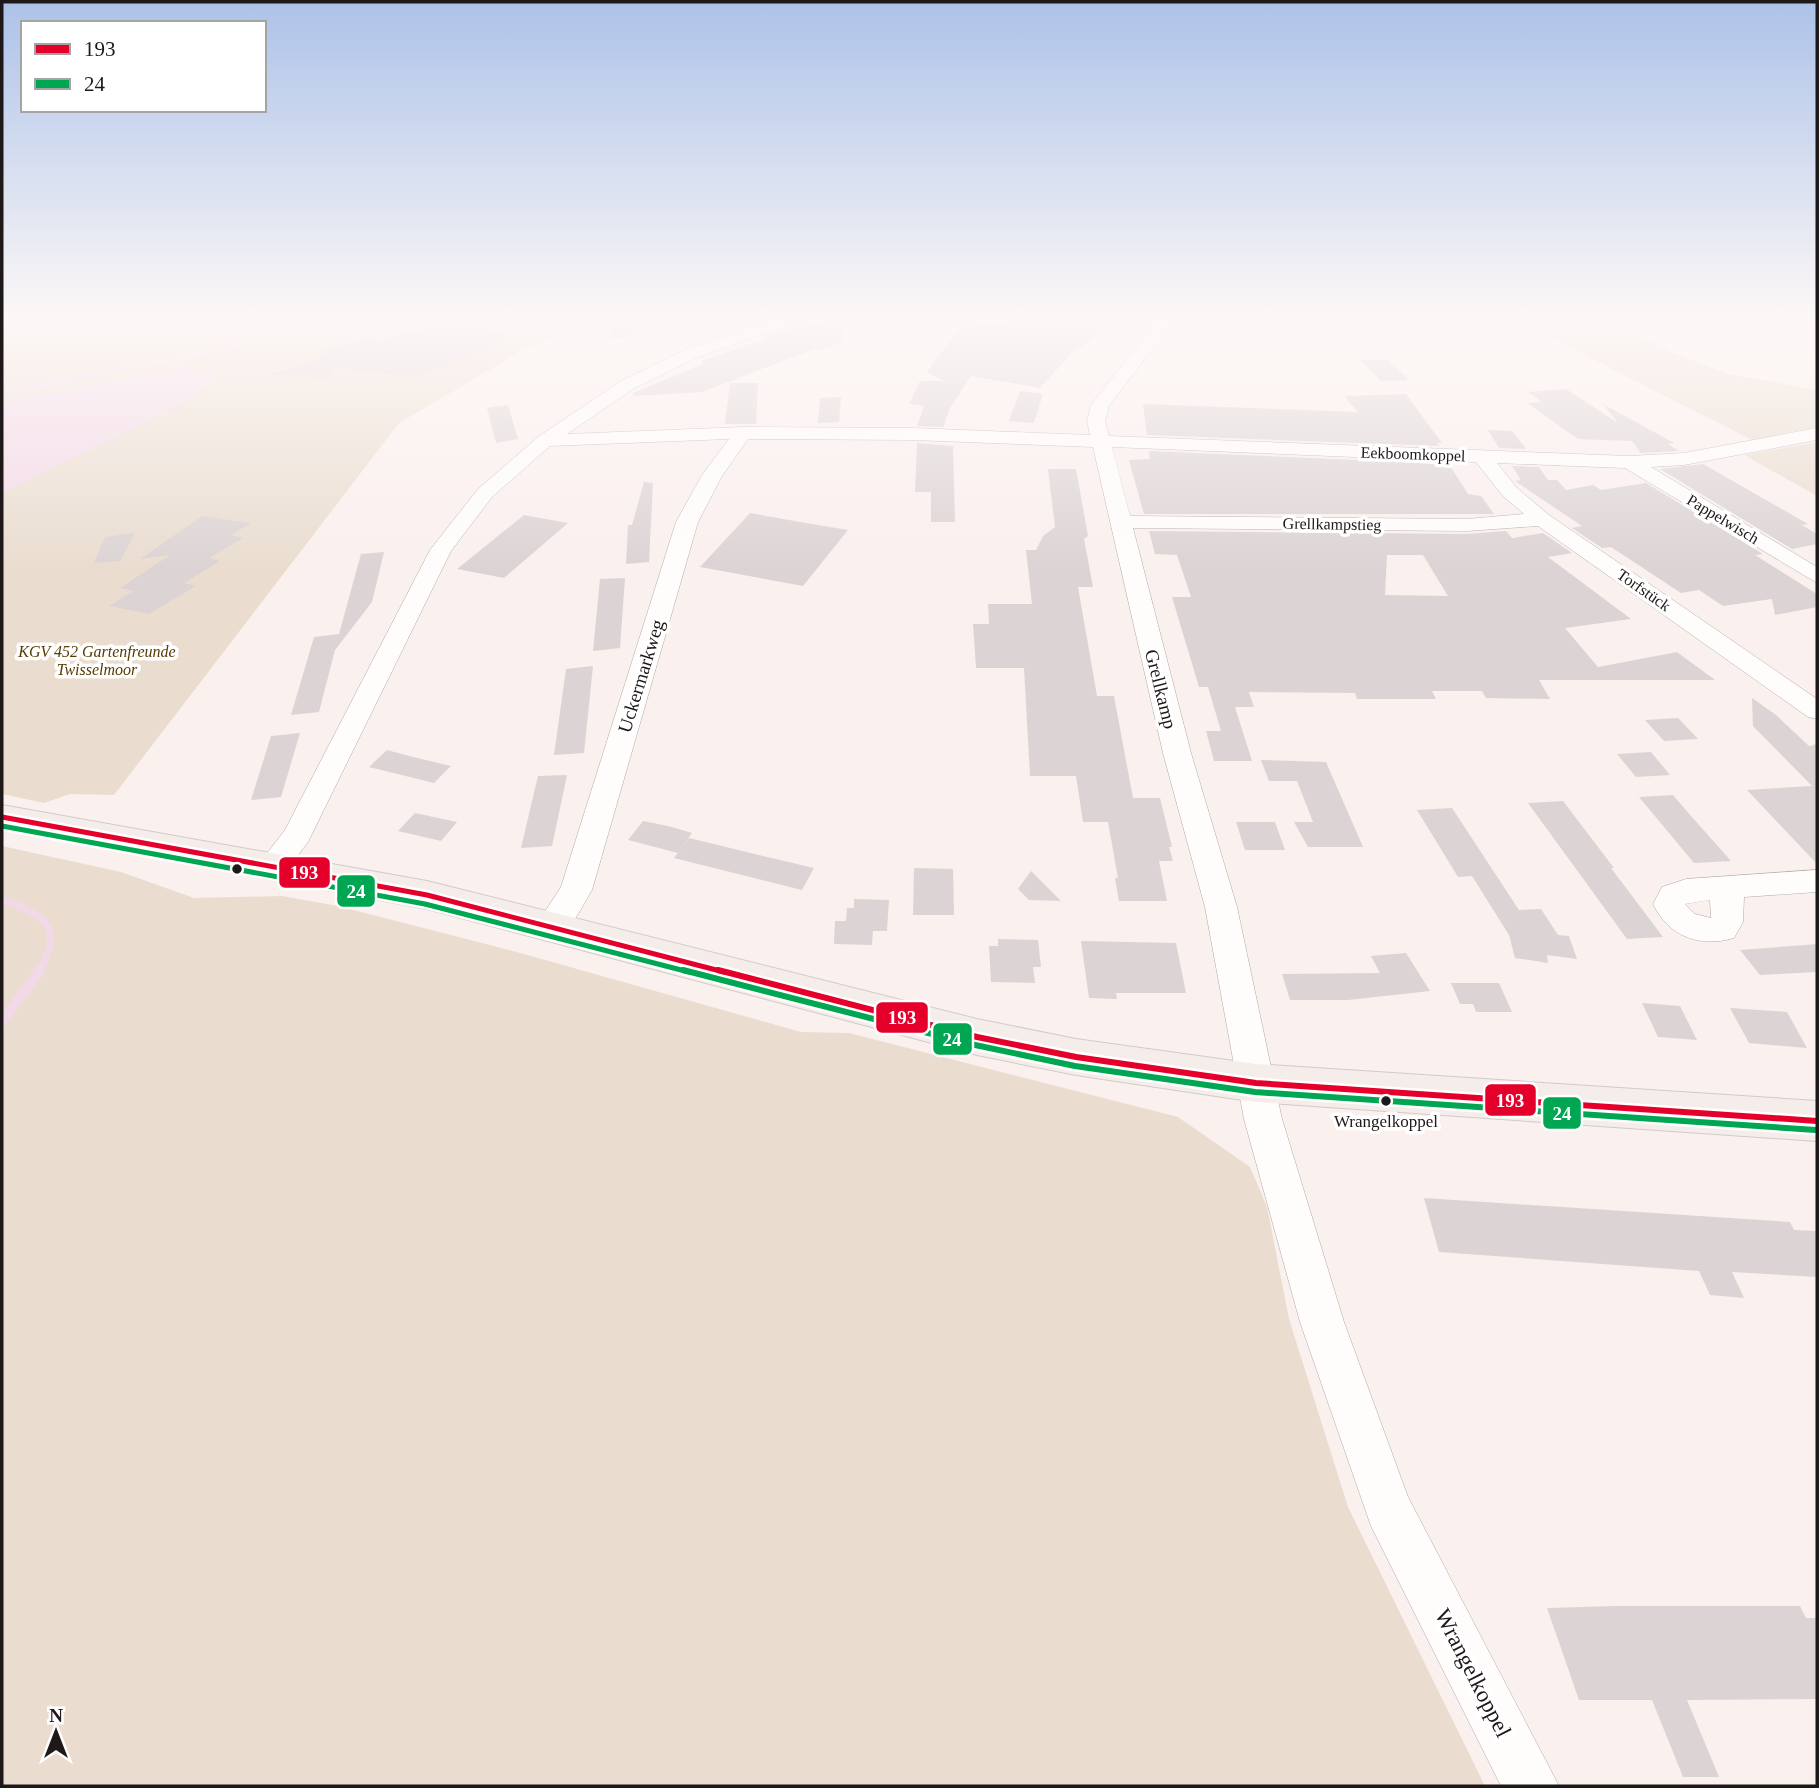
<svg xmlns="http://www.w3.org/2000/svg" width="1819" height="1788" font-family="'Times New Roman',serif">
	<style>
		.green { fill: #eaddd0 }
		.water { fill: #f3d8e7 }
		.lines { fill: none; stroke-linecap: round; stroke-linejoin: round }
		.stream-far2 { stroke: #f3d8e7; stroke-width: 4.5 }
		.stream-far1 { stroke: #f3d8e7; stroke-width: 7 }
		.stream { stroke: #f3d8e7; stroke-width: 10 }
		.building { fill: #dcd4d4; fill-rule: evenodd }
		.street-casing { stroke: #b0aaa8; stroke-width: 1 }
		.primary-casing { stroke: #d0cbca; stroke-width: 2 }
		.street { fill: #fefdfc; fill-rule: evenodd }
		.primary { fill: #f5ede9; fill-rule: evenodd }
		.bus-1-far1-casing { stroke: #fff; stroke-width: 10 }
		.bus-1-casing { stroke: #fff; stroke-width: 11 }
		.bus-2-far1-casing { stroke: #fff; stroke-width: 10 }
		.bus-2-casing { stroke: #fff; stroke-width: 11 }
		.bus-1-far1 { stroke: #e4002b; stroke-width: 5 }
		.bus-1 { stroke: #e4002b; stroke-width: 6 }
		.bus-2-far1 { stroke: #00a651; stroke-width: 5 }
		.bus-2 { stroke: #00a651; stroke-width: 6 }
		.bus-dot { fill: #1e1918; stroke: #fff; stroke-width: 2.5 }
		.labels { text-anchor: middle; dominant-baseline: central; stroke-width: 7; stroke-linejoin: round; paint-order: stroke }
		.far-street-label { font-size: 16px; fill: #1e1918; stroke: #fff }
		.far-park-label { font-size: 16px; font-style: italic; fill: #583b00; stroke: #fff }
		.bus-label { font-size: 17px; fill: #1e1918; stroke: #fff }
		.street-label { font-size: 19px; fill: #1e1918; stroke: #fff }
		.near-street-label { font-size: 23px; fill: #1e1918; stroke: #fff }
		.line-badge { stroke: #fff; stroke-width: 2.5 }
		.badge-label { font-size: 19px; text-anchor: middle; font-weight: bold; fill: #fff }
	</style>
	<rect width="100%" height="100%" fill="#faf0ee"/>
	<g class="green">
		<polygon points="2,316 616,316 523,350 399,423 114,795 70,794 44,803 2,794"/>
		<polygon points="1508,316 1601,316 1670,351 1728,374 1817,390 1817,427 1752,440"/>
		<polygon points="1817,442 1817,496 1744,455"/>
		<polygon points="2,846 121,872 194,898 282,896 338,906 513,951 801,1032 849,1033 1178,1117 1250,1167 1267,1207 1289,1319 1348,1507 1485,1786 2,1786"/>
	</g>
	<polygon class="water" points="185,368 205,370 219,377 175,408 2,493 2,403"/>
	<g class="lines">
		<polyline class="stream-far2" points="2,394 230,347 247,339 275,341 292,332 367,316"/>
		<path class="stream-far1" d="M2,900c41,13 65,28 36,72"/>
		<polyline class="stream" points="2,1022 40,970"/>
	</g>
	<g class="building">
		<polygon points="605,316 626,316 634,336 612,339"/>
		<polygon points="844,316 843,342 817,351 817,348 702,392 634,396 633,393 703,364 701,361 766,339 765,336"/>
		<polygon points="1027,316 1109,316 1084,347 1078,346 1040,388 971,376 950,408 943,427 917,426 924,406 909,404 920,381 944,381 927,372 965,320 1016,327"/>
		<polygon points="458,317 512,339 419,377 339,369 325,379 270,374 327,356 319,351 370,337 380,342"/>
		<polygon points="1361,360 1388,360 1409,380 1381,381"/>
		<polygon points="730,383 758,383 756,424 725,424"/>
		<polygon points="1566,389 1618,423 1603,404 1674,443 1668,444 1679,451 1641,453 1632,441 1578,439 1527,403 1542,402 1528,392"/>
		<polygon points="1020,391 1043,394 1034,423 1009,421"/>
		<polygon points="1406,394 1442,443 1437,443 1439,446 1147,435 1143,404 1358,412 1344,396"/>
		<polygon points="841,397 839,422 818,423 820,398"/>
		<polygon points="508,405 518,439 496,443 487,408"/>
		<polygon points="1488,430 1512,431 1526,449 1499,448"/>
		<polygon points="917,443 953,446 955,522 931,522 931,492 915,492"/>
		<polygon points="1149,451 1449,464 1468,494 1481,496 1494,514 1144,514 1129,460 1150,459"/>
		<polygon points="1703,464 1808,524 1802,525 1817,534 1817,544 1792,549 1660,469"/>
		<polygon points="1512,466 1539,467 1548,480 1557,480 1566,490 1593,485 1601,490 1646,483 1763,554 1755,555 1817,594 1817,607 1775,615 1772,599 1723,606 1699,590 1681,593 1611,547 1602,548 1572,528 1582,526 1515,481 1521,480"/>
		<polygon points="1048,469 1076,469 1088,536 1084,539 1093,587 1078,587 1097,696 1114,696 1133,798 1160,798 1172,847 1169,847 1173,861 1159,861 1167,901 1119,901 1115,878 1118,878 1108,822 1083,822 1076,776 1030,776 1024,668 976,668 973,624 989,624 988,604 1032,604 1026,550 1036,550 1043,536 1055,527"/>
		<polygon points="644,482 653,483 649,562 626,564 628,525 632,525"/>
		<polygon points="750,513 812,524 848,530 803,586 700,567"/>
		<polygon points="524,515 568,523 504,578 457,569"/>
		<polygon points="202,516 251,523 231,535 243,538 209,558 220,561 184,583 196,586 149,614 109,606 133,591 120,588 170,555 140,559"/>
		<path d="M1149,531l318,3 39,-3 6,7 31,-5 29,20 -24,4 83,62 -66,9 33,39 79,-15 38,28h-176l11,19 -64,-1 -4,-7h-50l4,8h-79l-2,-6 -106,-1 5,15h-19l17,54h-38l-8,-30h15l-13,-44h-9l-27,-90h19l-14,-42 -22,-1zM1387,555h36l25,41 -63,-1z"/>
		<polygon points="135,533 120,561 94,563 105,537"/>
		<polygon points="384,552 372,602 335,650 319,712 291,715 314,637 339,634 361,554"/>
		<polygon points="625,578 620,648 593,651 600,579"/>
		<polygon points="593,666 584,753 554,755 566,669"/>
		<polygon points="1752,698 1776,715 1809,746 1817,744 1817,864 1747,790 1812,786 1753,726"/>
		<polygon points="1678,718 1698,739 1664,741 1645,720"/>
		<polygon points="300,733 281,797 251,800 271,736"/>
		<polygon points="387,750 413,757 451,766 434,783 369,767"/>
		<polygon points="1651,752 1670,775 1636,777 1617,754"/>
		<polygon points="1261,760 1326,762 1363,847 1308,847 1294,822 1313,822 1297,781 1269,781"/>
		<polygon points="567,775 552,846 521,848 538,776"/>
		<polygon points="1673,795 1684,808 1731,861 1694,863 1639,797"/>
		<polygon points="1563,801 1614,868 1611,868 1663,937 1627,939 1528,803"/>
		<polygon points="1452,808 1519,910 1541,909 1558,935 1569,936 1577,959 1547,955 1548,963 1515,958 1509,935 1472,876 1458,877 1417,810"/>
		<polygon points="415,813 457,822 441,841 398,831"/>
		<polygon points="643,821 668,826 692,833 678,853 628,840"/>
		<polygon points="1236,822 1275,822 1285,850 1245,850"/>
		<polygon points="689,838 763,856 814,868 802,890 674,858"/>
		<polygon points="914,868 953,869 954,915 913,915"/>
		<polygon points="1031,871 1061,901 1029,900 1018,889"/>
		<polygon points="854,899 889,900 887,931 873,931 872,945 834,944 835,921 846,921 847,908 854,908"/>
		<polygon points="998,939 1038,940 1041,967 1033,967 1035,983 991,982 989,946 998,946"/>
		<polygon points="1081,941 1176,943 1186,993 1116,993 1117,999 1089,998"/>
		<polygon points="1817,944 1817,972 1760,975 1740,950"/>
		<polygon points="1406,953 1430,991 1348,1000 1290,1000 1282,974 1380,973 1371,956"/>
		<polygon points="1451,983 1499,983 1512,1012 1476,1012 1473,1004 1460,1004"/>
		<polygon points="1642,1003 1680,1006 1697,1040 1658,1037"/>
		<polygon points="1730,1008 1787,1012 1807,1048 1749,1043"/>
		<polygon points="1424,1198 1790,1222 1794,1230 1817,1231 1817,1277 1732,1272 1744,1298 1710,1295 1699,1271 1439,1252"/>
		<polygon points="1616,1606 1800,1606 1806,1618 1817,1618 1817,1699 1687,1700 1719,1777 1683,1777 1652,1700 1579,1700 1547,1608"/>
	</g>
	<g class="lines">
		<g class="street-casing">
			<g id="street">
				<path d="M789,316h24l-117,42 -63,31 -66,45 176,-7 170,1 177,7 -3,-14 4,-16 70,-89h16l-68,90 -4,15 4,15 520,20 55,-3 133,-25v12l-133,25 -33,2 166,100v16l-192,-115 -128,-5 20,25 32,27 268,184v20l-9,-2 -270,-191 -71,5 -334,-3 58,225 46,154 45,212 62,203 64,175 151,289h-58l-130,-260 -71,-204 -56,-203 -39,-212 -42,-154 -70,-306 -180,-7 -165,-1 -26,37 -24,46 -106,368c-13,21 -24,52 -51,43l-5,-8 25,-38 115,-365 26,-47 27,-36 -179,7 -58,51 -41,54 -143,291c-14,17 -23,39 -47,32l-4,-8 28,-36 145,-280 48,-61 60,-52 83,-56 63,-31zM1112,447l364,15 27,34 21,18 -57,5 -337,-3z"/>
				<polygon points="1777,316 1801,316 1817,322 1817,332"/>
				<path d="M1817,870v22l-73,5 -1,25 -9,16c-34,10 -65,-1 -81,-34l9,-17 24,-8zM1710,900l1,18 -16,-4 -10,-10z"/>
			</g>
		</g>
		<g class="primary-casing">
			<polygon id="primary" points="2,805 427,881 977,1019 1076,1039 1256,1064 1817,1101 1817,1141 1256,1102 1076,1075 977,1055 427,909 2,829"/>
		</g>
		<use href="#street" class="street"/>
		<use href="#primary" class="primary"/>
		<g class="bus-1-far1-casing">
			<polyline id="bus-1-far1" points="2,817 427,895 724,972"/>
		</g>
		<g class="bus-1-casing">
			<polyline id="bus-1" points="718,970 977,1037 1076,1057 1256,1083 1817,1121"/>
		</g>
		<g class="bus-2-far1-casing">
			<polyline id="bus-2-far1" points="2,826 425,904 689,972"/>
		</g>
		<g class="bus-2-casing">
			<polyline id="bus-2" points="683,970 975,1045 1075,1066 1255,1092 1816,1130"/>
		</g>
		<use href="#bus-1-far1" class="bus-1-far1"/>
		<use href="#bus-1" class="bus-1"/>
		<use href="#bus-2-far1" class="bus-2-far1"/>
		<use href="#bus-2" class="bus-2"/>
	</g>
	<linearGradient id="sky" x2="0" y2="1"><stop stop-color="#acc2e8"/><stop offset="0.56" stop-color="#fdf8f7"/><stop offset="1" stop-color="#fdf8f7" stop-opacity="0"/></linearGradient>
	<rect width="1819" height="567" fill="url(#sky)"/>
	<g class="bus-dot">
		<circle cx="237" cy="869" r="6"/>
		<circle cx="1386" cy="1101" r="6"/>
	</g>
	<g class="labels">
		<g class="far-street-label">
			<text transform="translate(1413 454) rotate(2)">Eekboomkoppel</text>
			<text transform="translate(1723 519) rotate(31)">Pappelwisch</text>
			<text transform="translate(1332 524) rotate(1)">Grellkampstieg</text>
			<text transform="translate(1644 590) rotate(35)">Torfstück</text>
		</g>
		<g class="far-park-label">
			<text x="97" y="651">KGV 452 Gartenfreunde<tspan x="97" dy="18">Twisselmoor</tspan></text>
		</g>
		<g class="bus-label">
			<text x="1386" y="1121">Wrangelkoppel</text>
		</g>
		<g class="street-label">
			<text transform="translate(641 676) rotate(-73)">Uckermarkweg</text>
			<text transform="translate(1161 689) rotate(76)">Grellkamp</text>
		</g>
		<g class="near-street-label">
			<text transform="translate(1473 1673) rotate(63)">Wrangelkoppel</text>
		</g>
	</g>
	<g class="line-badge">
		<rect x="278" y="856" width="53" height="33" rx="7" fill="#e4002b"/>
		<rect x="336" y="874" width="40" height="34" rx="7" fill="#00a651"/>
		<rect x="875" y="1001" width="54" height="33" rx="7" fill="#e4002b"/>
		<rect x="932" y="1022" width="41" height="34" rx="7" fill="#00a651"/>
		<rect x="1484" y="1083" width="53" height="34" rx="7" fill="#e4002b"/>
		<rect x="1542" y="1096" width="40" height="34" rx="7" fill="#00a651"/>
	</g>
	<g class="badge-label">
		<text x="304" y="879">193</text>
		<text x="356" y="898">24</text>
		<text x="902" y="1024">193</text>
		<text x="952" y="1046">24</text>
		<text x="1510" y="1107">193</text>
		<text x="1562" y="1120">24</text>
	</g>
	<rect width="1819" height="1788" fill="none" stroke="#1e1918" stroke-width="7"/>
	<rect x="21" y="21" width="245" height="91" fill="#ffffff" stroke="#a5a3a3" stroke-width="2"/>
	<rect x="35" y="44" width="35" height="10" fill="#e4002b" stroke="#a5a3a3" stroke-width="2"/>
	<text x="84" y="56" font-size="21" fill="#1e1918">193</text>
	<rect x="35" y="79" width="35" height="10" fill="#00a651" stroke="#a5a3a3" stroke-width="2"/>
	<text x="84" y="91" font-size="21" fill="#1e1918">24</text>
	<g transform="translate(56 1732)" stroke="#ffffff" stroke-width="5" paint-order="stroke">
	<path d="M0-5L12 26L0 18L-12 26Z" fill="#1e1918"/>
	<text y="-10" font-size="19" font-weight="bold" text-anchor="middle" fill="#1e1918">N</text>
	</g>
</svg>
